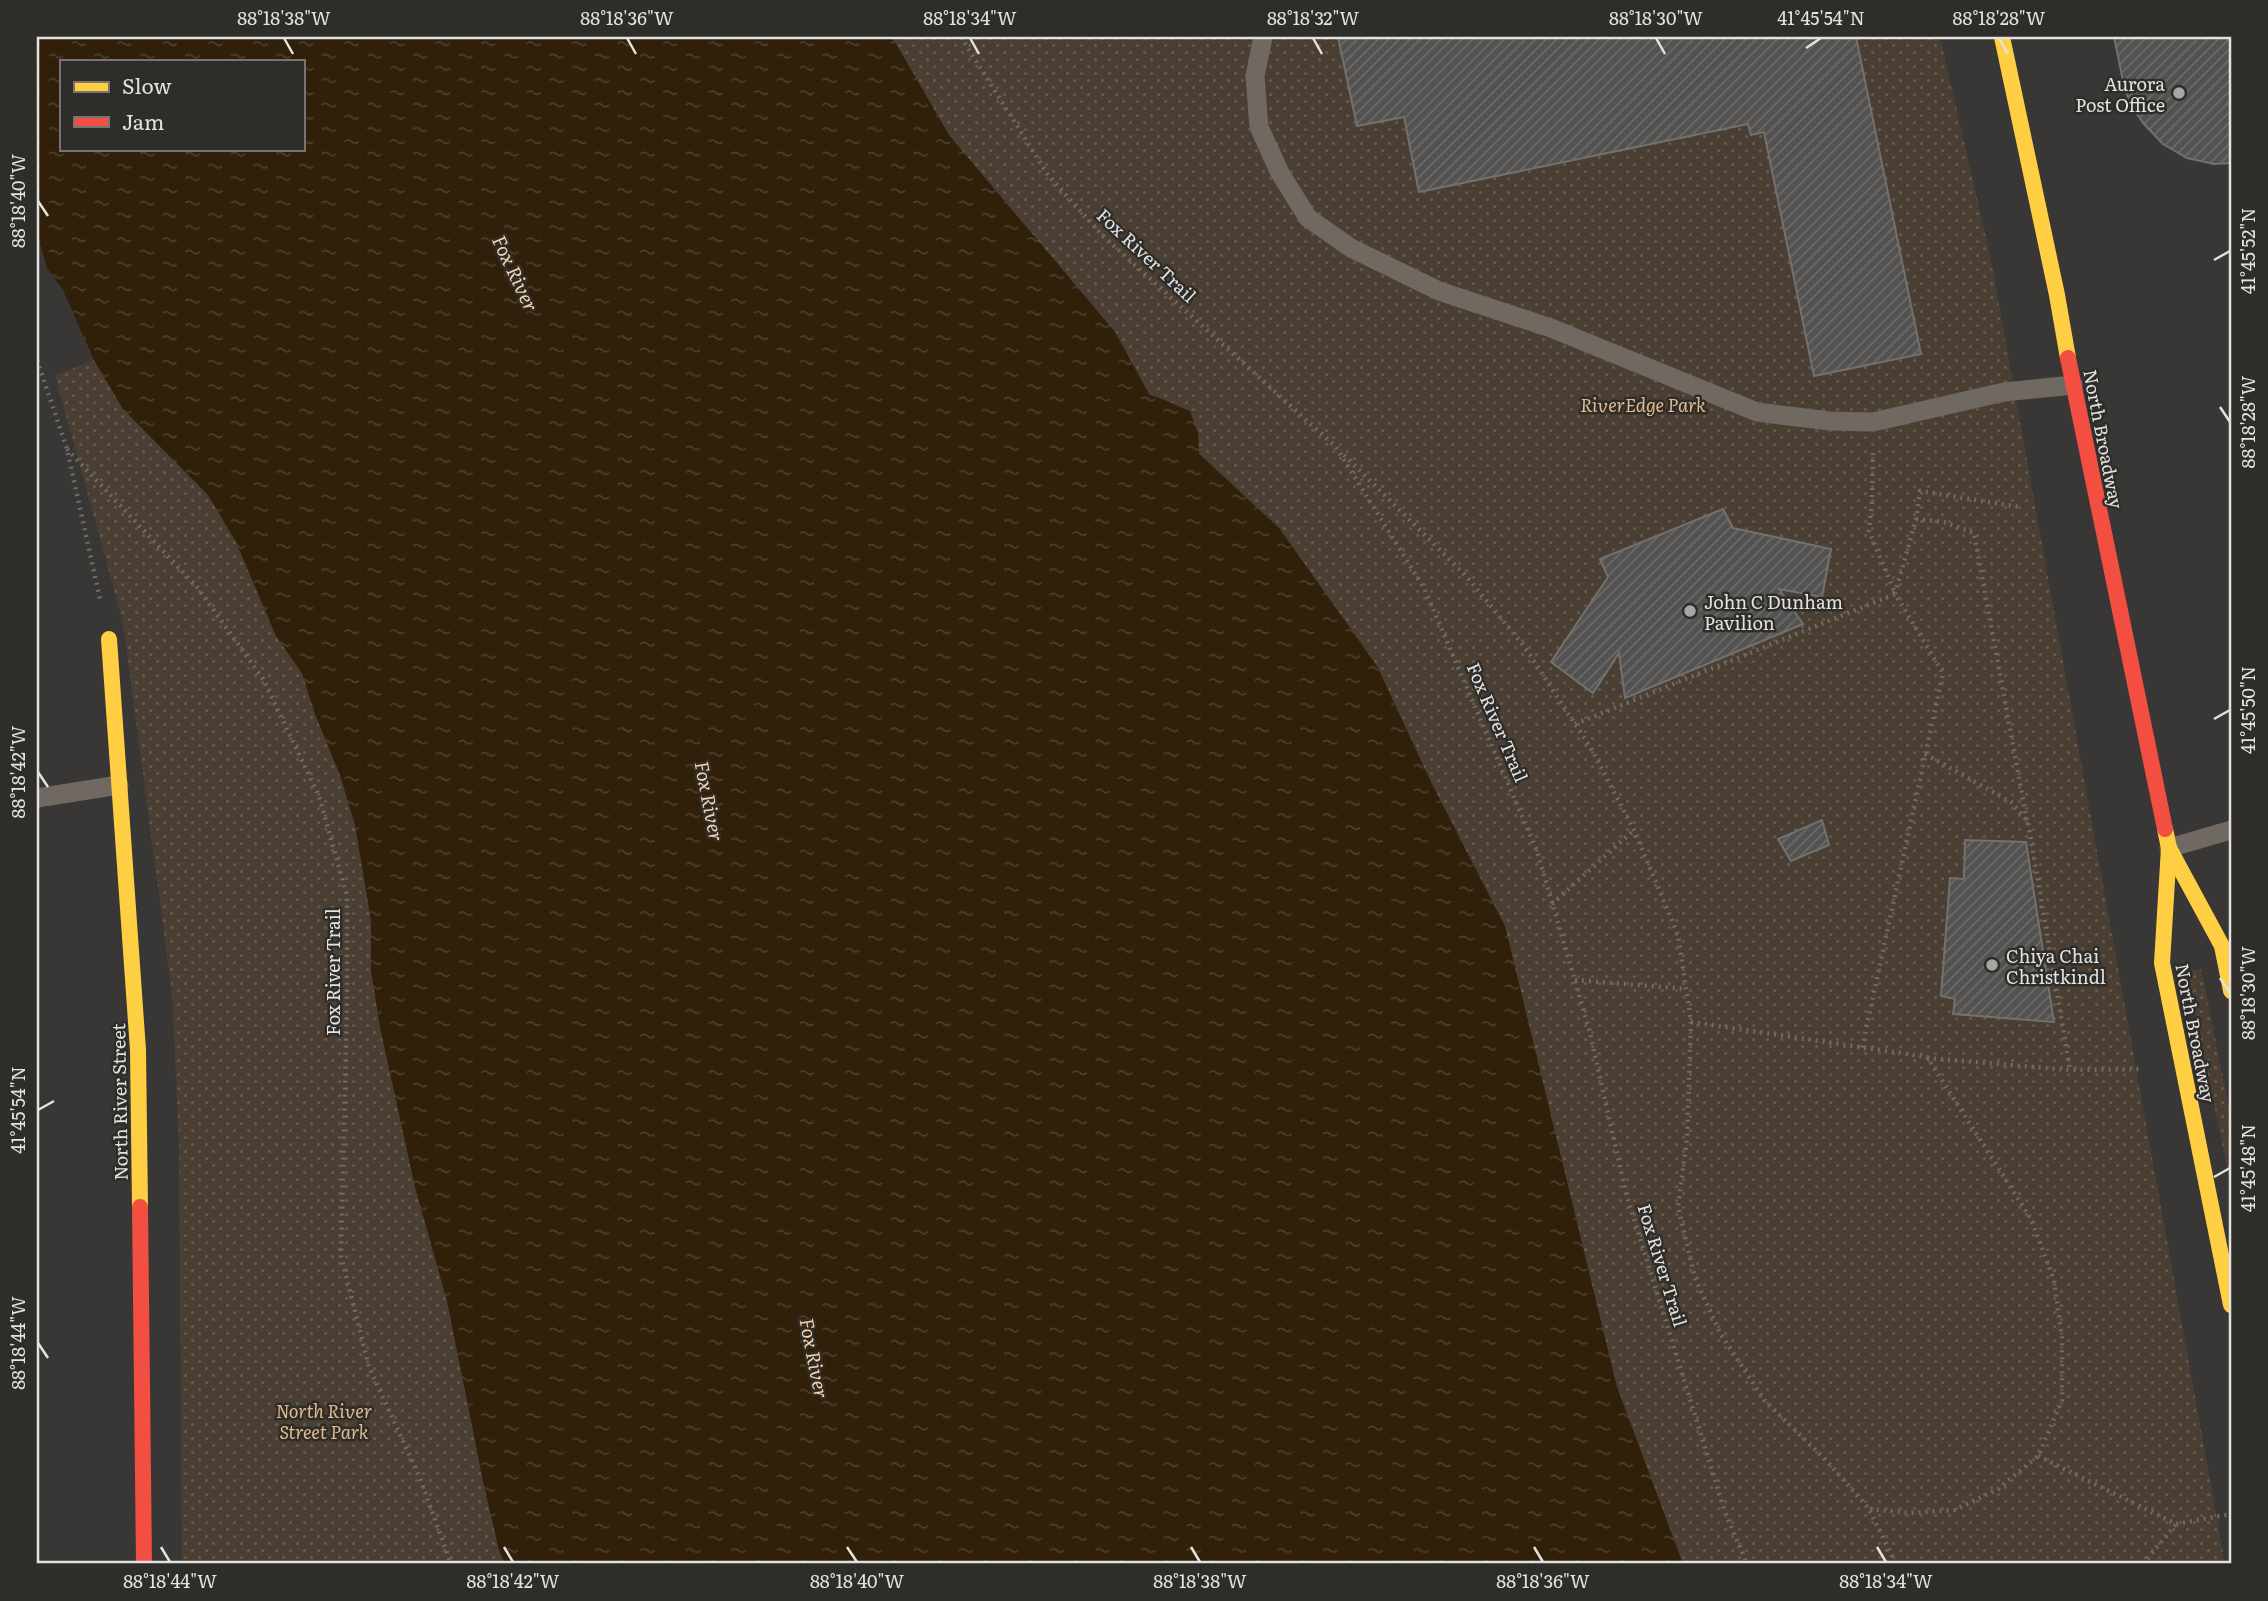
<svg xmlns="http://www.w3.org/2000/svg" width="2268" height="1601" font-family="Literata,serif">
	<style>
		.grass { fill: url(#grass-dots) }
		.water { fill: url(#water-ripples); fill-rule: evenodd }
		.building { fill: url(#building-hatch); stroke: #72716f; stroke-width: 2 }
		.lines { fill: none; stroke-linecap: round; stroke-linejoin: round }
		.path { stroke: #6f6b65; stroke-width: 4.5; stroke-dasharray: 2 5; stroke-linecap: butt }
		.lane { stroke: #706961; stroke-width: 19 }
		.slow { stroke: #ffcf43; stroke-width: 16 }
		.jam { stroke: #f24e42; stroke-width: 16 }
		.ticks { fill: none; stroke: #e3e2e0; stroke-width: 2.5 }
		.poi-dot { fill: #a8a6a4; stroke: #2f2d2a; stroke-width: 2.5 }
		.labels { text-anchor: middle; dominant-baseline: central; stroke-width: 5; stroke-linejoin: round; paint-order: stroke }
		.poi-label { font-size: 18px; fill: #e3e2e0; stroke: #2f2d2a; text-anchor: start }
		.street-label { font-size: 18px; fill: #e3e2e0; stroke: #2f2d2a }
		.park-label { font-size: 18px; font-style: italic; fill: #e2ba8c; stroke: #2f2d2a }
		.water-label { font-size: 19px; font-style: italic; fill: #fcd3a4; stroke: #2f2d2a }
		.neatline { fill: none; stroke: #e3e2e0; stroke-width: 2.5 }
		.ticks-label { font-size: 18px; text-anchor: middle; fill: #e3e2e0 }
	</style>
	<defs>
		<pattern id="grass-dots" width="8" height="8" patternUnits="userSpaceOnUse" patternTransform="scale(1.75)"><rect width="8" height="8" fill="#4a3f32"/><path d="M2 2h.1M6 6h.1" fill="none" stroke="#645a4f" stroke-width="1.8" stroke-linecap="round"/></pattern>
		<pattern id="water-ripples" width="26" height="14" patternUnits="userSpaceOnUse" patternTransform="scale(1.75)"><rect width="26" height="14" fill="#301f09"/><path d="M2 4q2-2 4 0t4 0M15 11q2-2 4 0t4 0" fill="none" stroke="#4e3f2d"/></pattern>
		<pattern id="building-hatch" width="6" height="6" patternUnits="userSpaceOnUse" patternTransform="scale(1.75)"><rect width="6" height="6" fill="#545251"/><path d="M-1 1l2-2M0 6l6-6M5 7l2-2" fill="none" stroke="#6c6b6a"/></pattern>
	</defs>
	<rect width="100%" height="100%" fill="#393735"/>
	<g class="grass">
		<polygon points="892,37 1940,37 1990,255 2225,1564 1683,1564 1617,1387 1431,782 1377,666 1279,528 1199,453 1198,433 1173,403 1149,394 1115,332 949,135"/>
		<polygon points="94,360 123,409 208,495 236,542 276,636 302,673 315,714 340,775 355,825 371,920 371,970 380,1026 415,1187 447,1301 499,1550 505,1564 182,1564 179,1139 172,993 123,622 55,375"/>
		<polygon points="2201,969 2231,1117 2231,1186 2186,971"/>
	</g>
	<path class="water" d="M37,37h855l57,98 166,197 34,62 41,17 8,22 1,21 80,74 98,138 54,116 74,144 112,461 66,177h-1178l-6,-14 -15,-64 -37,-185 -32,-114 -35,-160 -9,-57v-50l-16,-95 -15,-50 -25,-61 -13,-41 -26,-37 -40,-94 -28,-47 -85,-86 -29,-49 -31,-70 -16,-22 -10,-35zM61,61h242v88h-242z"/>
	<g class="building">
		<polygon points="1338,37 1856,37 1921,354 1814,376 1764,132 1751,135 1748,124 1419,192 1404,117 1357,126"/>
		<polygon points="2114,37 2231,37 2231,163 2214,164 2187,158 2163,144 2144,124 2130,104 2123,81"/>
		<polygon points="1723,509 1733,528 1831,549 1822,597 1779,589 1803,624 1625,698 1619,653 1593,693 1551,662 1608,577 1600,559"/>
		<polygon points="1822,820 1829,845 1791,861 1778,839"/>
		<polygon points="1965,840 2026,842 2054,1022 1953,1014 1955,999 1941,996 1950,878 1964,879"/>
	</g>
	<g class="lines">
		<g class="path">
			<polyline points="961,37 1048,175 1103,236 1336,447 1424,588 1537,851 1589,1029 1626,1193 1725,1512 1747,1564"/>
			<polyline points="37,360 67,449 100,599"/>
			<polyline points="67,449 197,587 263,679 319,796 347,896 347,1000 341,1256 369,1367 419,1476 451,1564"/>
			<polyline points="1873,453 1872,502 1869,531 1895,593"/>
			<polyline points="1344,455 1466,576 1524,646 1592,750 1634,830 1678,935 1691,1022 1687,1139 1678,1207 1695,1278 1720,1333 1765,1401 1826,1460 1869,1509 1896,1564"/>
			<polyline points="1916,519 1944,522 1974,533 2027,821"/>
			<polyline points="1895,594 1916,519 1920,491 2020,507"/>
			<polyline points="1575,724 1895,594 1943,673 1862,1048"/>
			<polyline points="1925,754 2011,802 2028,822 2070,1070"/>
			<polyline points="1552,904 1634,830"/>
			<polyline points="1575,980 1686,989"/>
			<polyline points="1691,1022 1927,1057 2031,1219 2054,1280 2062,1338 2062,1400 2038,1456 1998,1489 1955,1510 1910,1513 1870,1509"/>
			<polyline points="1927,1058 2070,1070 2141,1069"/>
			<polyline points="2038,1456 2176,1524 2231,1514"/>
			<polyline points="2143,1564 2176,1524"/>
		</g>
		<g class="lane">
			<polyline points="1263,37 1255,76 1259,127 1280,173 1308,218 1351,248 1439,291 1551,328 1757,412 1830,421 1873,422 2004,392 2073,385"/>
			<polyline points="37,798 119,785"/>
			<polyline points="2169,848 2231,830"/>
		</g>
		<g class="slow">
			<polyline points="2002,37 2057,295 2068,358"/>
			<polyline points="109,639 138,1050 140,1207"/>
			<polyline points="2165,829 2169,848 2162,963 2231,1305"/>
			<polyline points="2169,848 2222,946 2231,991"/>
		</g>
		<g class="jam">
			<polyline points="2068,358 2165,829"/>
			<polyline points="140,1207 144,1564"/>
		</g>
	</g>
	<path class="ticks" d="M284,38l9,16M627,38l9,16M970,38l9,16M1313,38l9,16M1656,38l9,16M1999,38l9,16M1806,48l15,-10M38,201l10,15M2214,260l16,-9M2220,407l10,15M2214,719l16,-9M38,772l10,15M2220,978l10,15M38,1110l16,-9M2214,1177l16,-9M38,1343l10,15M161,1547l9,15M504,1547l9,15M847,1547l10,15M1191,1547l9,15M1534,1547l9,15M1877,1547l9,15"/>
	<g class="poi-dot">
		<circle cx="2179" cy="93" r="7"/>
		<circle cx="1690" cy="611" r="7"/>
		<circle cx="1992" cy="965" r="7"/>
	</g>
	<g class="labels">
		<g class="poi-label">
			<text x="2165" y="83" text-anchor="end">Aurora<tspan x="2165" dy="21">Post Office</tspan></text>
			<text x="1704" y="601">John C Dunham<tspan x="1704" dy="21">Pavilion</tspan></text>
			<text x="2006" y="955">Chiya Chai<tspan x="2006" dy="21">Christkindl</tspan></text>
		</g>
		<g class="street-label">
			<text transform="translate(1147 255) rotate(43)">Fox River Trail</text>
			<text transform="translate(2104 439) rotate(79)">North Broadway</text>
			<text transform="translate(1498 722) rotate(67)">Fox River Trail</text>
			<text transform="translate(332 972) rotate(-90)">Fox River Trail</text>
			<text transform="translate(2196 1033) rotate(79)">North Broadway</text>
			<text transform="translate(119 1102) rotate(-91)">North River Street</text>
			<text transform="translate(1663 1265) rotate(73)">Fox River Trail</text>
		</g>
		<g class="park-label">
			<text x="1643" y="404">RiverEdge Park</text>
			<text x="324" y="1410">North River<tspan x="324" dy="21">Street Park</tspan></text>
		</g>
		<g class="water-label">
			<text transform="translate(516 273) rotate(65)">Fox River</text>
			<text transform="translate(710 801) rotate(79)">Fox River</text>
			<text transform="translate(815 1358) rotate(79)">Fox River</text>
		</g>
	</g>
	<rect width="2268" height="1601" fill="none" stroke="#2f2d2a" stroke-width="77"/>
	<rect x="60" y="60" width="245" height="91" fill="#2f2d2a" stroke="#777573" stroke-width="2"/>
	<rect x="74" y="82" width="35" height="10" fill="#ffcf43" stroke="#777573" stroke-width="2"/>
	<text x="122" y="94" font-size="21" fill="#e3e2e0">Slow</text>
	<rect x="74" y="117" width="35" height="10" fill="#f24e42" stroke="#777573" stroke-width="2"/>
	<text x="122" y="130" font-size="21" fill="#e3e2e0">Jam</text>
	<rect x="38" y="38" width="2192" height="1524" class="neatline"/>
	<g class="ticks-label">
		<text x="284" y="25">88°18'38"W</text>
		<text x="627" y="25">88°18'36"W</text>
		<text x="970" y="25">88°18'34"W</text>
		<text x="1313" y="25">88°18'32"W</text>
		<text x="1656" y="25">88°18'30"W</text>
		<text x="1821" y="25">41°45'54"N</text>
		<text x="1999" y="25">88°18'28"W</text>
		<text transform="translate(19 201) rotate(-90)" y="6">88°18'40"W</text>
		<text transform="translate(2249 251) rotate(-90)" y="6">41°45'52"N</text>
		<text transform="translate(2249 422) rotate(-90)" y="6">88°18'28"W</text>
		<text transform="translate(2249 710) rotate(-90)" y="6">41°45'50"N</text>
		<text transform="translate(19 772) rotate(-90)" y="6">88°18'42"W</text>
		<text transform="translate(2249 993) rotate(-90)" y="6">88°18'30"W</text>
		<text transform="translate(19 1110) rotate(-90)" y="6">41°45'54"N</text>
		<text transform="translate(2249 1168) rotate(-90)" y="6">41°45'48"N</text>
		<text transform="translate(19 1343) rotate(-90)" y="6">88°18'44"W</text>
		<text x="170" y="1588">88°18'44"W</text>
		<text x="513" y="1588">88°18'42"W</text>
		<text x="857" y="1588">88°18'40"W</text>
		<text x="1200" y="1588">88°18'38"W</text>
		<text x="1543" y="1588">88°18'36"W</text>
		<text x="1886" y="1588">88°18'34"W</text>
	</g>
</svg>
